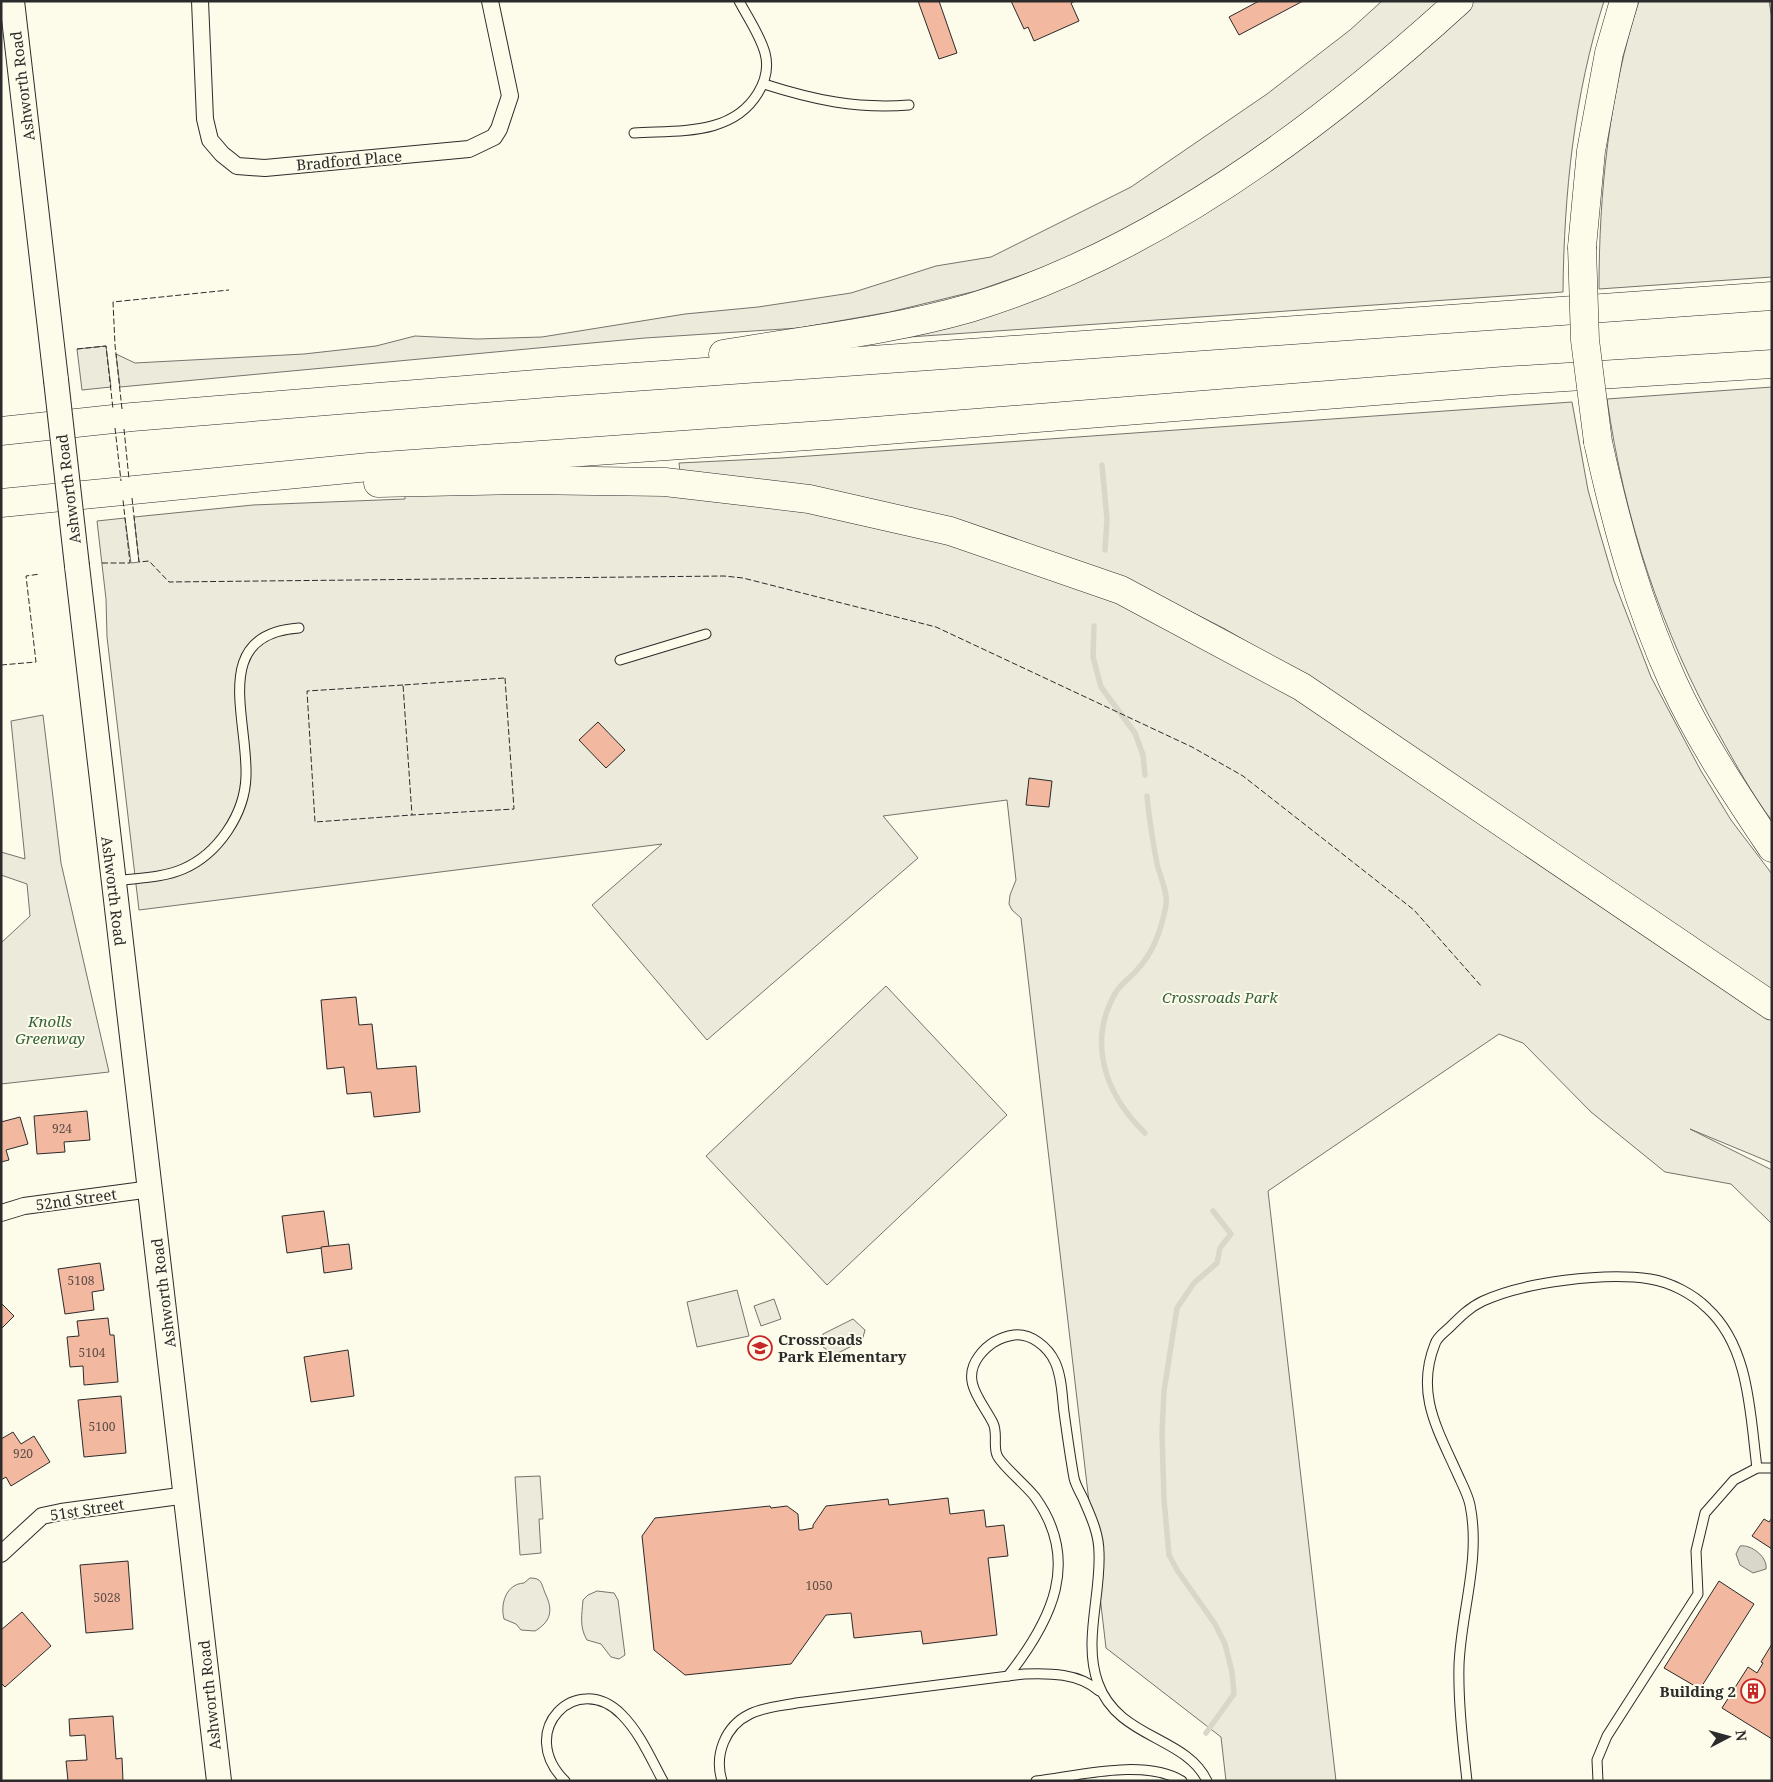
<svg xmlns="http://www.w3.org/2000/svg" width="1773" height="1782" font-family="'Noto Serif',serif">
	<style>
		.green { fill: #ecebdb; stroke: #74746e }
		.water { fill: #d8d7c9; stroke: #74746e }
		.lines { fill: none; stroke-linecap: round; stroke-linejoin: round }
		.stream { stroke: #d8d7c9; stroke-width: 5.5 }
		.building { fill: #f2b8a0; stroke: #2b2b2b }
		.lane-casing { stroke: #2b2b2b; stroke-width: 11 }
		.street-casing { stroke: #2b2b2b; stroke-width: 18 }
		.secondary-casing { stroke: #2b2b2b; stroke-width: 26 }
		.highway-casing { stroke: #2b2b2b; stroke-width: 29 }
		.lane { stroke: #fdfbea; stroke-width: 9 }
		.street { stroke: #fdfbea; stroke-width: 16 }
		.secondary { stroke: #fdfbea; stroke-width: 24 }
		.highway { stroke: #fdfbea; stroke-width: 28 }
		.secondary-bridge-casing { stroke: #2b2b2b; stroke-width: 26; stroke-linecap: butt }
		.highway-bridge-casing { stroke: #2b2b2b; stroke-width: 29; stroke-linecap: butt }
		.secondary-bridge { stroke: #fdfbea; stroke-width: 24 }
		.highway-bridge { stroke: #fdfbea; stroke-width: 28 }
		.fence { stroke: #2b2b2b; stroke-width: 1; stroke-dasharray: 6 2.5; stroke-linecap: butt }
		.labels { text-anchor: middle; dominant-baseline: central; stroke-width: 4; stroke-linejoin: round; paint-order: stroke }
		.number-label { font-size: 12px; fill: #5d4e48 }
		.street-label { font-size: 15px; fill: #2b2b2b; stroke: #fdfbea }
		.park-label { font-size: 15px; font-style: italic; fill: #34623c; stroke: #fdfbea }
		.poi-label { font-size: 15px; font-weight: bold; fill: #2b2b2b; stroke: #fdfbea; text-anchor: start }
	</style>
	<rect width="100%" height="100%" fill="#fdfbea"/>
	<g class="green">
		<polygon points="1382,1 1443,1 1333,95 1187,197 1068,259 976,291 890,312 799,328 645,338 120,387 116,354 135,363 304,354 376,346 415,336 477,339 542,337 685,314 758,307 851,293 936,266 991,257 1131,187 1267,94 1350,30"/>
		<path d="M1472,1h132c-30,95 -40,192 -41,291l-683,47 183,-57z"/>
		<path d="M1639,1h130l3,18v258l-173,12c0,-96 10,-196 40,-288z"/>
		<polygon points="106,346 111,387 82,390 77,349"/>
		<path d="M1772,387v434c-20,-27 -36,-56 -52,-85 -59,-105 -96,-218 -113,-337z"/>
		<polygon points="1572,402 1588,490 1599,530 1614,581 1651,677 1701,771 1731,820 1772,874 1772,992 1323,686 1225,629 1168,600 914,509 820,489 680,472 679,463 781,458"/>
		<polygon points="541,488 746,500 892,527 1091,589 1313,703 1772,1018 1772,1163 1690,1129 1772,1170 1772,1224 1731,1184 1665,1172 1591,1112 1523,1043 1499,1034 1268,1191 1336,1781 1226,1781 1221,1737 1106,1648 1021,918 1012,910 1009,904 1010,895 1016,880 1007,800 883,816 918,858 707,1040 592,905 662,844 139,910 107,637 106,599 97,521 125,518 131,563 139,562 134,517 253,505 405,499 405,492"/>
		<polygon points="43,715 61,863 109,1072 1,1084 1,943 30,916 27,884 1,875 1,852 25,859 11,721"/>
		<polygon points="886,986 1007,1115 827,1285 706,1156"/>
		<polygon points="737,1290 749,1336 697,1347 687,1302"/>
		<polygon points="774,1299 781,1319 761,1326 754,1306"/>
		<polygon points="853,1319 865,1330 862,1341 834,1355 823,1347 823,1334"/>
		<polygon points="540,1476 543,1519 539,1519 541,1553 520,1555 515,1477"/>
		<path d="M530,1578c12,0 11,5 15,15 8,16 7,28 -10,38l-14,-1 -5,-6 -12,-5c-4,-15 2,-35 20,-36z"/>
		<path d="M597,1591l17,2 4,7 7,55 -6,4 -8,-2 -10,-13 -14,-4c-8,-13 -5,-26 -4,-40l5,-5z"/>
	</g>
	<path class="water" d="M1740,1546c11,-2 28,11 26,23l-13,4 -13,-8 -4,-11z"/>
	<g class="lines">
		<g class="stream">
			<polyline points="1102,465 1107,519 1105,550"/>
			<polyline points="1094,626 1093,657 1101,687 1135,733 1143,755 1145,775"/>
			<path d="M1145,1133c-39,-38 -59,-90 -29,-141 6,-9 14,-14 21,-22 16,-17 25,-43 29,-65 2,-12 -6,-29 -9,-41 -4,-22 -8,-45 -10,-68"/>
			<polyline points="1206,1733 1234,1694 1232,1672 1225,1644 1215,1624 1177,1570 1169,1555 1164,1499 1162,1433 1164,1391 1177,1308 1194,1283 1217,1263 1220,1248 1231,1234 1213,1211"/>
		</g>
	</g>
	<g class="building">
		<polygon points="918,1 939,1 957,53 939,59"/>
		<polygon points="1011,1 1075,1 1071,3 1079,21 1034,41 1028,27 1024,29"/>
		<polygon points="1259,1 1303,1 1239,35 1229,17"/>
		<polygon points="598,722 625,750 606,768 579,740"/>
		<polygon points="1029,778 1052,781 1049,807 1026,805"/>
		<polygon points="356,997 359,1025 372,1024 377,1069 416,1066 420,1112 374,1117 371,1092 347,1094 344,1067 327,1069 321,1000"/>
		<polygon points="87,1111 90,1140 64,1142 65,1152 37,1154 34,1116"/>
		<polygon points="20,1117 28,1144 6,1150 9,1160 1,1162 1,1122"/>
		<polygon points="324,1211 329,1247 287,1253 282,1216"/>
		<polygon points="349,1244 352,1269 324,1273 321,1247"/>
		<polygon points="100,1263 104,1290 92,1292 94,1310 65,1314 58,1269"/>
		<polygon points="1,1303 14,1316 1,1329"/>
		<polygon points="108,1318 110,1335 114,1335 118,1382 84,1385 83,1366 70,1367 67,1337 79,1336 77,1321"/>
		<polygon points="348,1350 354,1396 311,1402 304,1357"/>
		<polygon points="121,1396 126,1453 84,1457 78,1400"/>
		<polygon points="13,1432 21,1444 34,1436 50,1462 11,1486 6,1477 1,1480 1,1439"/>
		<polygon points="948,1498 950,1514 984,1510 986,1527 1004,1525 1008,1556 988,1558 997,1635 923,1644 921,1631 854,1638 851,1613 826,1615 791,1664 685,1675 654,1650 642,1536 655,1518 770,1506 771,1508 787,1506 798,1514 799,1530 802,1530 813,1528 813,1525 826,1506 888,1499 889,1505"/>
		<polygon points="1772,1518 1772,1549 1752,1536 1764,1519 1769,1522"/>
		<polygon points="128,1561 133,1629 86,1633 80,1565"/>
		<polygon points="1719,1581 1754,1604 1700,1689 1664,1668"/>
		<polygon points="22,1612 51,1646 5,1687 1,1683 1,1630"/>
		<polygon points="1772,1644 1772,1739 1722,1708 1748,1667 1757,1673 1763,1663 1761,1662"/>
		<polygon points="113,1716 116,1759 122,1758 123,1781 68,1781 66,1761 87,1760 85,1735 70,1736 69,1719"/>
	</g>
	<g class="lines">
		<g class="lane-casing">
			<g id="lane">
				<path d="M764,84c50,16 92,25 145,21"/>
				<path d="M634,133c45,-3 98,3 124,-40 8,-13 11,-25 7,-40 -5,-18 -17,-35 -26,-52"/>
				<polyline points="620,660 706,634"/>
				<path d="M116,881c21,-3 46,-3 67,-12 35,-15 62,-55 63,-93 2,-58 -36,-142 53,-148"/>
				<path d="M1008,1676c44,-56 73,-115 27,-179 -8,-11 -35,-33 -38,-42 -4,-9 1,-22 -4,-32 -11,-22 -33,-42 -14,-67 9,-12 21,-19 35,-21 17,-2 34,12 41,27 7,15 7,34 9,50 3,22 6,44 10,66 2,9 8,17 11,25 7,16 14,32 14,50 2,42 -16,89 -1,130 20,56 88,53 109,98"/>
				<path d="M565,1781c-50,-50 12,-112 57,-66 18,18 29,44 41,66"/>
				<path d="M722,1781c-8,-26 3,-55 28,-67 14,-7 31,-8 46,-11l228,-29c25,-1 55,-1 75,17"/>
				<path d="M1036,1781c42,-5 108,-23 146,0"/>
				<path d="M1467,1781c-4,-36 -9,-80 -8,-116 2,-53 22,-106 11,-160 -2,-10 -8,-21 -12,-30 -20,-45 -43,-81 -23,-131 2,-7 10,-12 15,-17 10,-10 20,-20 33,-26 41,-19 122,-29 167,-22 20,3 43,15 57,29 43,39 43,107 50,160"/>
				<polyline points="1598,1781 1597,1760 1607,1736 1698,1594 1696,1551 1705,1513 1734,1480 1757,1468 1772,1468"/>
			</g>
		</g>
		<g class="street-casing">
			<g id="street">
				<polyline points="200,1 205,119 210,140 222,154 237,166 265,168 469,149 494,137 499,129 510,96 490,1"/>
				<polyline points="1,1213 24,1206 151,1189"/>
				<polyline points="1,1554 42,1516 61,1512 187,1495"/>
			</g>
		</g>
		<g class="secondary-casing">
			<g id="secondary">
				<polyline points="12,1 56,380"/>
				<polyline points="77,566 219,1781"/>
			</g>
		</g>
		<g class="highway-casing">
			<g id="highway">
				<polyline points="1582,247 1591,151 1609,53 1624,1"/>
				<path d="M723,354c82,-14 167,-23 247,-46 181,-54 351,-181 489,-307"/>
				<polyline points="1,431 132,417 549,383 1772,296"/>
				<path d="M1598,442c18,82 40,163 75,240 27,59 63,112 99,166"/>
				<polyline points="378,483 523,480 665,482 809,499 950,531 1121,590 1302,687 1772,1006"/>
				<polyline points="1,503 369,467 837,434 1503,381 1772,364"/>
			</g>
		</g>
		<use href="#lane" class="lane"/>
		<use href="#street" class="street"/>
		<use href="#secondary" class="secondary"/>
		<use href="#highway" class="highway"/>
		<g class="secondary-bridge-casing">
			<polyline id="secondary-bridge" points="56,380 77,566"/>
		</g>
		<g class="highway-bridge-casing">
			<polyline id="highway-bridge" points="1582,247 1585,340 1598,442"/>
		</g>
		<use href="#secondary-bridge" class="secondary-bridge"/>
		<use href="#highway-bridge" class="highway-bridge"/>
		<g class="fence">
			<polyline points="77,349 106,346 113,409"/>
			<polyline points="122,409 115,345 113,302 229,290"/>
			<polyline points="115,428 121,481"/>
			<polyline points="124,429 129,479"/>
			<polyline points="132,498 139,562 149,561 169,582 724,576 743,578 936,627 1192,747 1243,776 1414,910 1482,987"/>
			<polyline points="102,563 130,563 123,500"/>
			<polyline points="1,665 36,662 26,576 40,574"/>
			<polygon points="505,678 514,809 412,815 403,685"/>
			<polyline points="403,685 307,691 315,822 412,815"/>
		</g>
	</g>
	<defs>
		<g id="school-ring" transform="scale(1.25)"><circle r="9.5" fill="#fdfbea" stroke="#c62828" stroke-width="1.5"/><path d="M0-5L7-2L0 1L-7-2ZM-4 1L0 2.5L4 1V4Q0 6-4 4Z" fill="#c62828"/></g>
		<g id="building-ring" transform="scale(1.25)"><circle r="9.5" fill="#fdfbea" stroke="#c62828" stroke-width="1.5"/><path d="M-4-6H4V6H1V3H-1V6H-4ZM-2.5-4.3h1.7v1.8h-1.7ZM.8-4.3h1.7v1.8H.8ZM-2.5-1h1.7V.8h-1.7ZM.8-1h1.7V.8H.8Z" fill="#c62828"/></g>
	</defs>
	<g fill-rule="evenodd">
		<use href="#school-ring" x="760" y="1348"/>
		<use href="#building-ring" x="1753" y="1691"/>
	</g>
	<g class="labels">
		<g class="number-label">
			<text x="62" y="1128">924</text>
			<text x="81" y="1280">5108</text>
			<text x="92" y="1352">5104</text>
			<text x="102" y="1426">5100</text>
			<text x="23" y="1453">920</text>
			<text x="819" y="1585">1050</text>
			<text x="107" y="1597">5028</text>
		</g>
		<g class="street-label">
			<text transform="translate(22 86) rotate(-97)">Ashworth Road</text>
			<text transform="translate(349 160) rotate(-5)">Bradford Place</text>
			<text transform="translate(68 489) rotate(-97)">Ashworth Road</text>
			<text transform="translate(114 891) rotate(83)">Ashworth Road</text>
			<text transform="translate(76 1199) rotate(-8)">52nd Street</text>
			<text transform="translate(163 1293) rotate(-97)">Ashworth Road</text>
			<text transform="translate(87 1509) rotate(-9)">51st Street</text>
			<text transform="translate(209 1695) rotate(-96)">Ashworth Road</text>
		</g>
		<g class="park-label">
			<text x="1220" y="997">Crossroads Park</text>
			<text x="50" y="1021">Knolls<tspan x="50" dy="17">Greenway</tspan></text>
		</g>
		<g class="poi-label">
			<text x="778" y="1339">Crossroads<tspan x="778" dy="17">Park Elementary</tspan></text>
			<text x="1736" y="1691" text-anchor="end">Building 2</text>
		</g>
	</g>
	<rect width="1773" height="1782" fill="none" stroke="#2b2b2b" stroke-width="5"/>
	<g transform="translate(1728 1737) rotate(84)" stroke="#fdfbea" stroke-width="4" paint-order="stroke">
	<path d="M0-4L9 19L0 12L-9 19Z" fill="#2b2b2b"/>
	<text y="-8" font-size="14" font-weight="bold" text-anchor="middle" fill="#2b2b2b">N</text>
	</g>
</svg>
